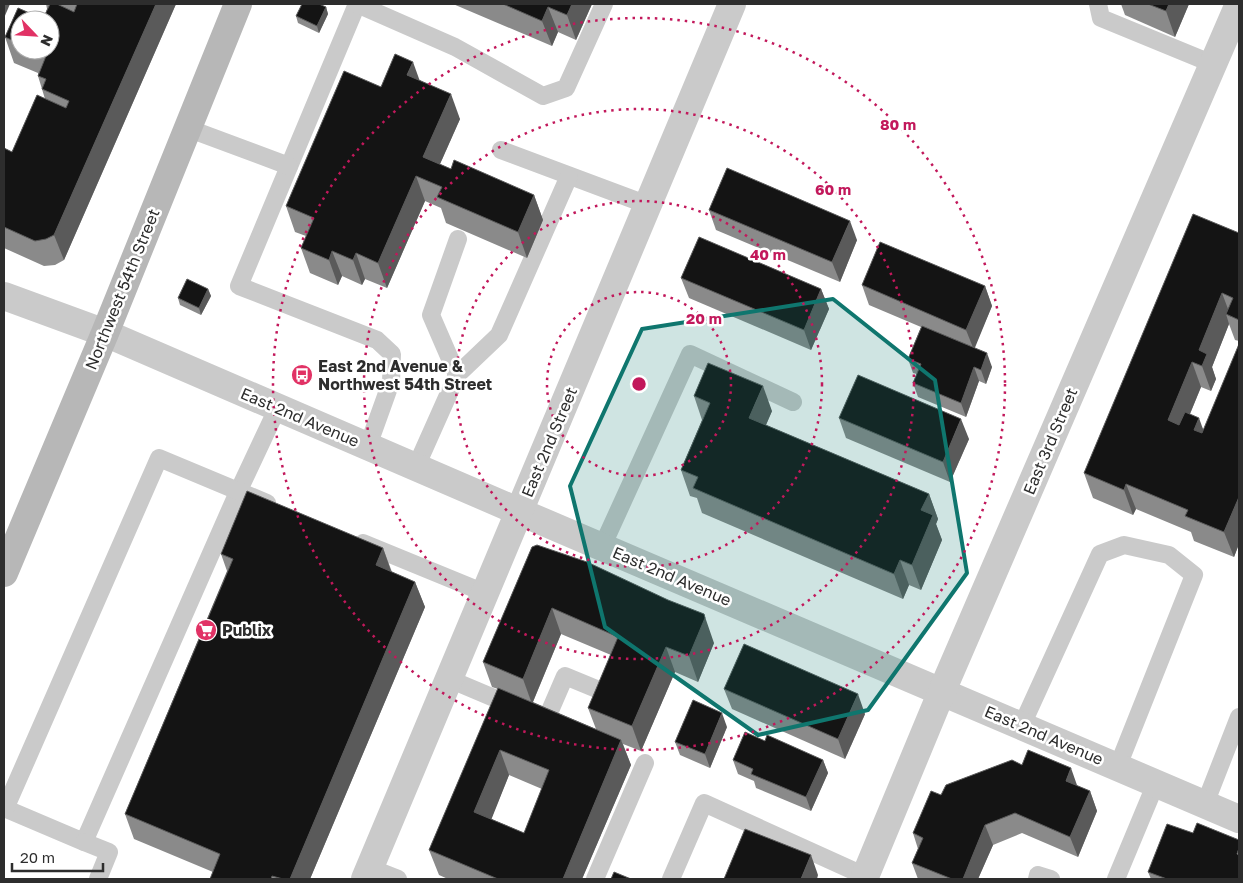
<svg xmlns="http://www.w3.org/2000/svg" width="1243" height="883" font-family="'Golos Text',sans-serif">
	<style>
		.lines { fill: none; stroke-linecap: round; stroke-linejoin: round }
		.service { stroke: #cacaca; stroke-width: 18 }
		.minor { stroke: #cacaca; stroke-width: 28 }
		.tertiary { stroke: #cacaca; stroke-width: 28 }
		.secondary { stroke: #b7b7b7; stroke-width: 28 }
		.wall { fill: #8a8a8a; fill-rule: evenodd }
		.shaded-wall { fill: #5a5a5a }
		.building { fill: #141414; stroke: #5a5a5a; fill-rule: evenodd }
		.marked { fill: #0f766e; fill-opacity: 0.2; stroke: #0f766e; stroke-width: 4; stroke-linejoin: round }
		.ring { fill: none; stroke: #c2185b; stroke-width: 2.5; stroke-dasharray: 2.5 5 }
		.labels { text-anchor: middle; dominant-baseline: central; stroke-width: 5; stroke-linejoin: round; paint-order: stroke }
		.street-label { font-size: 16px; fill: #2d2d2d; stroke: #fff }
		.poi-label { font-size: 16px; font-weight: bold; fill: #2d2d2d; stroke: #fff; text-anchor: start }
		.centre { fill: #c2185b; stroke: #fff; stroke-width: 2.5 }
		.ring-label { font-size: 15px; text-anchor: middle; font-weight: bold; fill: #c2185b; stroke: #fff; stroke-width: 5; stroke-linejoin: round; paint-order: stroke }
	</style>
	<rect width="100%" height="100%" fill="#fff"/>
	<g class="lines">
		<g class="service">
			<polyline points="357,4 239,286 377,340 392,354 391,382 368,446"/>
			<polyline points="357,4 455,47 543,96 566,88 604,4"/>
			<polyline points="1098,4 1101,18 1213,64"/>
			<polyline points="187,128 289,166"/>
			<polyline points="501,150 648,205"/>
			<polyline points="457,375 431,315 458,239"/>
			<polyline points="416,467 457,375 499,335 569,176"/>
			<polyline points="363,543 485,593"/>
			<polyline points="602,547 690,354 793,402"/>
			<polyline points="449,679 546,720 565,676 599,690"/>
			<polyline points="1022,725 1100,554 1124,545 1169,555 1194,575 1118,766"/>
			<polyline points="1205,804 1239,717"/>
			<polyline points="4,808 84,842 238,492 278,407"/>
			<polyline points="5,809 159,458 267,503"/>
			<polyline points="84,842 109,852 98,879"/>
			<polyline points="370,868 398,879"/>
			<polyline points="595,879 645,763"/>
			<polyline points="671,879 704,803 865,876"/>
			<polyline points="1037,879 1038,875 1051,879"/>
			<polyline points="1116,879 1156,783"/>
		</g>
		<g class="minor">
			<polyline points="4,296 105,333 520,512 1239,819"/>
			<polyline points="365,879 732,4"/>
		</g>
		<polyline class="tertiary" points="864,879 942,691 1239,4"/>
		<polyline class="secondary" points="4,573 105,333 238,4"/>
	</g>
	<g class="wall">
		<path d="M46,4h130l-112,256 -9,5 -11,1 -40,-18v-100l8,4 25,-57 8,4 -7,-23v-3l-24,-10 -9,-26 13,-29 25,11 4,-10zM20,20h30v30h-30z"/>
		<polygon points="453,4 592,4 576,40 558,32 552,46"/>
		<polygon points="1121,4 1189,4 1175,37 1125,15"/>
		<polygon points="326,7 328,14 319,33 298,23 296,16"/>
		<polygon points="420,80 460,119 440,164 451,169 534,195 543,220 527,258 446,223 441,208 425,201 387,288 365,279 362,285 342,276 338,285 310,273 301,248 306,236 295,232 286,206 381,87"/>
		<polygon points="709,210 857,240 840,282 716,230"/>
		<polygon points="1239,233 1239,341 1235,340 1229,324 1212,367 1216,379 1211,391 1201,387 1190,414 1204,430 1239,344 1239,544 1234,557 1194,541 1191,532 1136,509 1133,515 1093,498 1084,473"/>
		<polygon points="681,278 821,289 829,309 811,350 689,298"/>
		<polygon points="862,285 985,286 992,306 974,348 992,367 986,384 979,381 966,417 918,397 913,383 917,374 913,373 908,359 921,327 869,305"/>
		<polygon points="208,289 211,296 201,315 180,305 178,298"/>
		<polygon points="694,396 772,411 766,425 929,494 938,519 936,524 942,540 921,590 909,585 903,599 702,513 697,498 690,496 681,470 702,420"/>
		<polygon points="839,418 969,439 950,482 846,438"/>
		<path d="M532,547l182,96 -16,39 -23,-10 -34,79 -18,-7 8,21 -49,114h-134l-9,-4 -10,-25 69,-161 -6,-2 -9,-25zM561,634l50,21 -23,53 8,21 -63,-27zM509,775l33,14 -18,44 -33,-14z"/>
		<polygon points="383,548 392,572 415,582 425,607 310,879 210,879 213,872 134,839 125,814 227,571 221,554"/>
		<polygon points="724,689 865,714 845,759 732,709"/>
		<polygon points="727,727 710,768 680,755 675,742"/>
		<polygon points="765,741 823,760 828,773 811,811 756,788 754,781 738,774 733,760"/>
		<polygon points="1022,765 1090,791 1097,811 1078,857 1022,833 993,845 978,879 918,879 912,863 918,849 913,833 941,795"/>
		<polygon points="1193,833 1239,879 1151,879 1148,872"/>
	</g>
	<g class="shaded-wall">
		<polygon points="4,4 10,4 4,18"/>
		<polygon points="156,4 176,4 64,260 54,235"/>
		<polygon points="572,4 592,4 576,40 567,15"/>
		<polygon points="1169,4 1189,4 1175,37 1166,11"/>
		<polygon points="326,7 328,14 319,33 317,26"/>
		<polygon points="548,7 558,32 552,46 542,21"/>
		<polygon points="413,62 422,87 407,75"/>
		<polygon points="451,94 460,119 432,182 423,157"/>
		<polygon points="416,176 425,201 387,288 378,263"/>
		<polygon points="534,195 543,220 527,258 518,232"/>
		<polygon points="850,221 857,240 840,282 832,262"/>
		<polygon points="332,251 342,276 338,285 329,260"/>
		<polygon points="356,253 365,279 362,285 353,260"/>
		<polygon points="985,286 992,306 974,350 966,330"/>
		<polygon points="208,289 211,296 201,315 199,308"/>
		<polygon points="821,289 829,309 811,350 804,330"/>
		<polygon points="1222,293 1231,317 1226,314 1229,324 1212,367 1216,379 1211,391 1202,366 1199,350"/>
		<polygon points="987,353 992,367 986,384 981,370"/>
		<polygon points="1192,362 1201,387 1177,445 1168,420"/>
		<polygon points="974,367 979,381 966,417 961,403"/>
		<polygon points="763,386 772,411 758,443 749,418"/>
		<polygon points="1199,418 1208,443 1194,430"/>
		<polygon points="961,419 969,439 950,482 943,462"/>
		<polygon points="1126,484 1136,509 1133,515 1124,490"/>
		<polygon points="929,494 938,519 936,524 942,540 921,590 912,565 921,510"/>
		<polygon points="1239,497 1239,544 1234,557 1224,532"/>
		<polygon points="383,548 392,574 376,565"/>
		<polygon points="900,560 909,585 903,599 894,574"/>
		<polygon points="415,582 425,607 310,879 290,879"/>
		<polygon points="552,608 561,634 532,704 523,679"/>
		<polygon points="704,614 714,643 698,682 689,656"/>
		<polygon points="666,647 675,672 641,751 632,726"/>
		<polygon points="858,694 865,714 845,759 838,739"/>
		<polygon points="722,713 727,727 710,768 705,754"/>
		<polygon points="621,740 631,765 582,879 563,879"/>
		<polygon points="500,750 509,775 484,838 474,812"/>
		<polygon points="823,760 828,773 811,811 806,797"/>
		<polygon points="1071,768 1078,788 1066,781"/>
		<polygon points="1090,791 1097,811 1078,857 1070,837"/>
		<polygon points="985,825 993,845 978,879 963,879"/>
		<polygon points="811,855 818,875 817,879 801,879"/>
	</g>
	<g class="building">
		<polygon points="50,4 57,4 74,12 77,4 156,4 54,235 46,239 35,241 4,227 4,148 12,152 37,95 66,108 69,101 42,89 46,79 38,76 46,56 33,50 50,50 50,20 20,20 20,44 5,37 18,8 43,19"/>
		<polygon points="302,4 319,4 326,7 317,26 296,16"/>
		<polygon points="503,4 572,4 567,15 548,7 542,21"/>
		<polygon points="1148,4 1169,4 1166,11"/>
		<polygon points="395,54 413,62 407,75 451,94 423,157 451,169 454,160 534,195 518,232 437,197 442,187 416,176 378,263 356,253 353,260 332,251 329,260 301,248 314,218 286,206 344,71 381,87"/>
		<polygon points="727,168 850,221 832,262 709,210"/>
		<polygon points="1193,214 1239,233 1239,320 1226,314 1233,298 1222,293 1199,350 1207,354 1202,366 1192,362 1168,420 1179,425 1185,412 1199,418 1194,430 1202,433 1239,344 1239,497 1224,532 1185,516 1188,510 1126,484 1124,490 1084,473"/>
		<polygon points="699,237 821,289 804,330 681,278"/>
		<polygon points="880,242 985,286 966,330 862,285"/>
		<polygon points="187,279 208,289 199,308 178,298"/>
		<polygon points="922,326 987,353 981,370 974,367 961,403 913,383 921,364 908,359"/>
		<polygon points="708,363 763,386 749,418 929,494 921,510 933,515 912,565 900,560 894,574 693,488 698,477 681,470 710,403 694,396"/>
		<polygon points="858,375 961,419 943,462 839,418"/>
		<polygon points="247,491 383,548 376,565 415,582 290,879 283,879 272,876 271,879 210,879 220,854 125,814 233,559 221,554"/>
		<polygon points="537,545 587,562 668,600 704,614 705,618 689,656 666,647 632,726 588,708 618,637 552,608 523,679 483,662 532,547"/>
		<polygon points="744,644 858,694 838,739 724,689"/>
		<path d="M498,688l123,52 -58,139h-65l-69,-29zM500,750l49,20 -25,63 -50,-21z"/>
		<polygon points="693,700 722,713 705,754 675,742"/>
		<polygon points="745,732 765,741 767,735 823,760 806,797 751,774 753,769 733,760"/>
		<polygon points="1028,750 1071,768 1066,781 1090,791 1070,837 1015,813 985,825 963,879 952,879 912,863 923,838 913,833 931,791 941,795 946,785 1012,760 1022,765"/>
		<polygon points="1197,823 1239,840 1239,848 1237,854 1239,855 1239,879 1167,879 1148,872 1167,824 1193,833"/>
		<polygon points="745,829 811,855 801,879 724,879"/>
		<polygon points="614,872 631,879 611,879"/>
	</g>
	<path class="marked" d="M833,299l102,81 32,193 -99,137 -110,25 -153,-108 -35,-141 72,-157z"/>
	<g class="ring">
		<circle cx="639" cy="384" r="92"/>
		<circle cx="639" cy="384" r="183"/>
		<circle cx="639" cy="384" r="275"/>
		<circle cx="639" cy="384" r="366"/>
	</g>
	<defs>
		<g id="bus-disc" transform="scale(1.125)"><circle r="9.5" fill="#e13265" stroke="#fff"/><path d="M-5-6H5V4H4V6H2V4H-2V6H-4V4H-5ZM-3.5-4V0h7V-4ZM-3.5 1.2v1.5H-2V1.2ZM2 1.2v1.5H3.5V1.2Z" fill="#fff"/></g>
		<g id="supermarket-disc" transform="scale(1.125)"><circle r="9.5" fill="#e13265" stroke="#fff"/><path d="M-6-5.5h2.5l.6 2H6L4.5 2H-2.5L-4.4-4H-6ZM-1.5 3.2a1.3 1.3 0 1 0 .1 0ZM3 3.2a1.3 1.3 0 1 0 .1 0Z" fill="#fff"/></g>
	</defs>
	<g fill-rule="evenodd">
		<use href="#bus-disc" x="302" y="375"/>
		<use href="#supermarket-disc" x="206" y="630"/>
	</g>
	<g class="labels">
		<g class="street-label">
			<text transform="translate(122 289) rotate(-68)">Northwest 54th Street</text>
			<text transform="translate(300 417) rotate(23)">East 2nd Avenue</text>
			<text transform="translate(1050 441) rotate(-67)">East 3rd Street</text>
			<text transform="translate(549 442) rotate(-67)">East 2nd Street</text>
			<text transform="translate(672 576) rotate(23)">East 2nd Avenue</text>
			<text transform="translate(1044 735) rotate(23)">East 2nd Avenue</text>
		</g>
		<g class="poi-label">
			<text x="318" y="366">East 2nd Avenue &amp;<tspan x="318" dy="18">Northwest 54th Street</tspan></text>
			<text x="222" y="630">Publix</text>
		</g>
	</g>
	<circle cx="639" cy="384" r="8" class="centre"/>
	<g class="ring-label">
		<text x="898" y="130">80 m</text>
		<text x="833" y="195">60 m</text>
		<text x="768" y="260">40 m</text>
		<text x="704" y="324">20 m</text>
	</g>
	<rect width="1243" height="883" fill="none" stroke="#2d2d2d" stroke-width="10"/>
	<g transform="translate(35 35) rotate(115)"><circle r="24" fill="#ffffff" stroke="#ababab"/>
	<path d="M0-4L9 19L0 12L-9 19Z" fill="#e13265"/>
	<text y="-8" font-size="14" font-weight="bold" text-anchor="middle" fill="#2d2d2d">N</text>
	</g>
	<path d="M12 863v8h91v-8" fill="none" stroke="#2d2d2d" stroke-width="2.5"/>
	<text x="20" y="863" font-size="15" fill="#2d2d2d" stroke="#ffffff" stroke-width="4" paint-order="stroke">20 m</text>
</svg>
